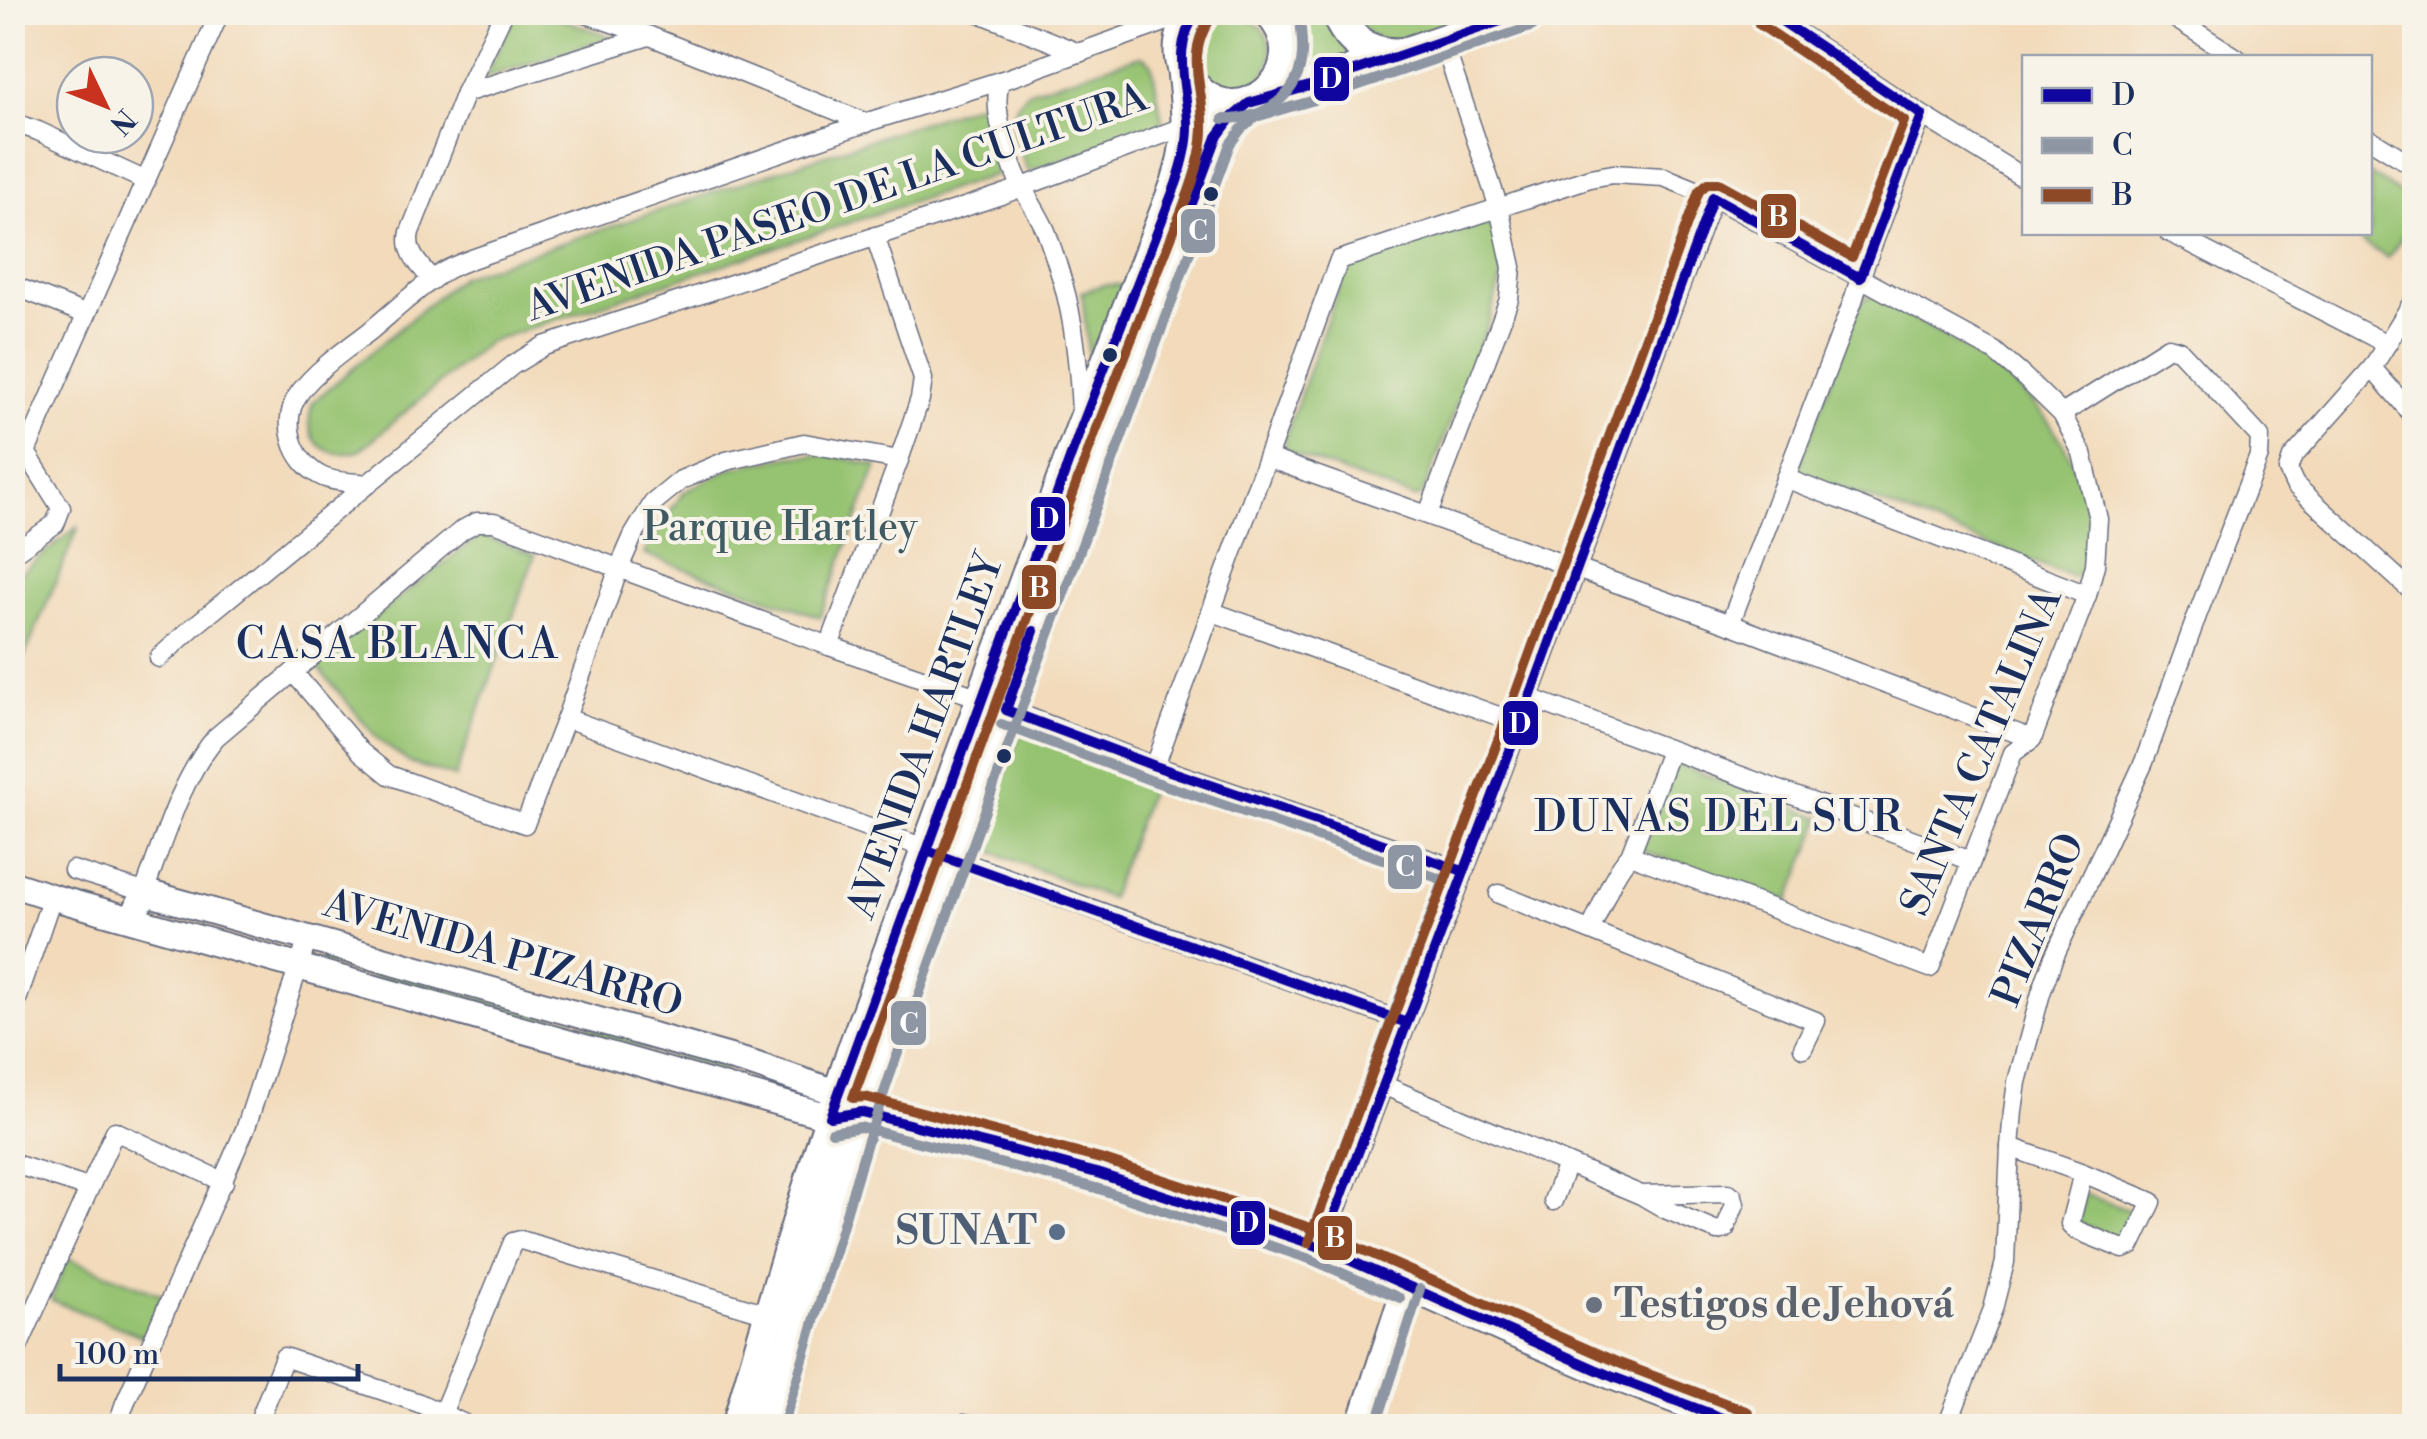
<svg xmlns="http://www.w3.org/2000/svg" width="2427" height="1439" font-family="'Libre Bodoni',serif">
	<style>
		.green { fill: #96c371; stroke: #587968; stroke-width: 2.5 }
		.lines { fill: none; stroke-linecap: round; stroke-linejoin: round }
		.street-casing { stroke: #666b7e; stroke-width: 21 }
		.secondary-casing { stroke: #666b7e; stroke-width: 29 }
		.primary-casing { stroke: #666b7e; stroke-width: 34 }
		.highway-casing { stroke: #666b7e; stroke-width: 36 }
		.street { stroke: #fff; stroke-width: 18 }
		.secondary { stroke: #fff; stroke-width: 25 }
		.primary { stroke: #fff; stroke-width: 30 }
		.highway { stroke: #fff; stroke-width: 32 }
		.bus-1-casing { stroke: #f7f3e8; stroke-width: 18 }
		.bus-2-casing { stroke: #f7f3e8; stroke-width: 18 }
		.bus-3-casing { stroke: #f7f3e8; stroke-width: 18 }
		.bus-1 { stroke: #10069f; stroke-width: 10 }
		.bus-2 { stroke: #8e95a3; stroke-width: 10 }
		.bus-3 { stroke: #8d4925; stroke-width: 10 }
		.bus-dot { fill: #1b2f5e; stroke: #f7f3e8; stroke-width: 4 }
		.service-dot { fill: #5c6f8a; stroke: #f7f3e8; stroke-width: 4 }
		.worship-dot { fill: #6b7280; stroke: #f7f3e8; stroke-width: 4 }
		.labels { text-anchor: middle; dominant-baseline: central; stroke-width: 8; stroke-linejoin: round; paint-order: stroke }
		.street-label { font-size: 40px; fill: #1b2f5e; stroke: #f7f3e8 }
		.park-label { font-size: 40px; fill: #405b64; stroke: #f7f3e8 }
		.service-label { font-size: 40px; font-weight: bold; fill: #4e5e75; stroke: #f7f3e8; text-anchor: end }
		.worship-label { font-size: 40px; font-weight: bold; fill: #5b616d; stroke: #f7f3e8; text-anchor: start }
		.neighbourhood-label { font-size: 42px; letter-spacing: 2.5px; fill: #1b2f5e; stroke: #f7f3e8 }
		.line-badge { stroke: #f7f3e8; stroke-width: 4 }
		.badge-label { font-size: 28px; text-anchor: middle; font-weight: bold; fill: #fff }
	</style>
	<rect width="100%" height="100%" fill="#f7f3e8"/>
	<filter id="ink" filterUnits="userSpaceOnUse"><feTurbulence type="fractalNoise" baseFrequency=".01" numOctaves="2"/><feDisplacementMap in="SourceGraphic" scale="20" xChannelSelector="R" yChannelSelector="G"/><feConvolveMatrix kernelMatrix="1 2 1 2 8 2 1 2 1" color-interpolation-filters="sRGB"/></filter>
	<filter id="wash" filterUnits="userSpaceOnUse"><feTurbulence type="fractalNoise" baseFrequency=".0048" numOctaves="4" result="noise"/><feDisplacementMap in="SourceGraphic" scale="40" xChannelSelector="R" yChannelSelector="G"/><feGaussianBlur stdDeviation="2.25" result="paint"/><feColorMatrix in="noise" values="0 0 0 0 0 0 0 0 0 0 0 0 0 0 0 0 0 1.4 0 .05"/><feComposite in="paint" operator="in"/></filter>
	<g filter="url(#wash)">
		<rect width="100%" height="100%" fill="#f2daba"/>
		<g class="green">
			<polygon points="516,13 545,13 612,37 484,78"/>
			<polygon points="1302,13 1329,13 1355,55 1303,71"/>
			<path d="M1351,13h130c-22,7 -81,34 -101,27 -14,-4 -22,-16 -29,-27z"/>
			<circle cx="1234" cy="53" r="37"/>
			<path d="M1140,56l6,2 6,6 10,56 -4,8 -126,42h-5c-10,-30 -27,-55 2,-79z"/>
			<path d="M980,103c15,14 26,50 20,70l-512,169 -129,109c-36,10 -58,-13 -46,-49l147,-125z"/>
			<polygon points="2370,174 2414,203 2414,220 2388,258 2348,233 2370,232"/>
			<polygon points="1485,223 1494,225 1498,240 1502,276 1488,324 1422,496 1414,498 1291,453 1285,448 1284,440 1344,273 1353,261"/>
			<polygon points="1104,285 1124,285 1095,364 1089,362 1082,292"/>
			<path d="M1873,295c84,50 185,95 210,198 3,12 7,25 7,38 0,18 1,37 -17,46l-267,-102 -8,-7 61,-162 6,-8z"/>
			<polygon points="831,455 877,466 820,617 644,554 656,531 684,492 731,468 792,456"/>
			<polygon points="79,526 13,684 13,579"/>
			<polygon points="480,535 535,555 455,777 410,763 379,740 315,664"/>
			<polygon points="1020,732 1153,782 1110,898 978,846"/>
			<polygon points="1676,764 1822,818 1789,901 1642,851"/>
			<polygon points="322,954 726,1064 724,1071 320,962"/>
			<polygon points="2084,1194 2139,1214 2126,1240 2123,1242 2082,1224 2079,1220"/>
			<polygon points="67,1258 163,1295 144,1337 51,1300"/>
		</g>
	</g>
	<g filter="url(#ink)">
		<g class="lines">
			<g class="street-casing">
				<g id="street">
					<polyline points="581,12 650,36 867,123"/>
					<polyline points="977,12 1079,53"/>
					<polyline points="1767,12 1922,115 2024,178"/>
					<polyline points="2165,12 2237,58"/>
					<path d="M1000,81c-8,26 4,63 14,89 8,21 23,40 32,61 6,17 12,35 17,52 12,42 16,85 18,129"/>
					<polyline points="465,93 649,36"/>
					<polyline points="12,122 38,131 146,181"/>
					<polyline points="2370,139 2414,166"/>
					<polyline points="2169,232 2387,344"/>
					<path d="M432,280c-12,-15 -27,-27 -22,-48l55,-139 39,-81"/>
					<polyline points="12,285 85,314"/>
					<polyline points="2414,300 2372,368 2292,458 2288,470 2295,485 2414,593"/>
					<polyline points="2372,368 2414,416"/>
					<polyline points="12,445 26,452 61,508 55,524 12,554"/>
					<polyline points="26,452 220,12"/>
					<polyline points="1268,458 1730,624 2032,739"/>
					<polyline points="1785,478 2087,595"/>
					<path d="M369,484c-15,-2 -33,-1 -46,-7 -31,-14 -44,-57 -23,-85 18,-24 47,-43 70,-61 24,-20 47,-42 73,-59 13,-8 28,-13 43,-18l388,-134 135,-42 183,-66"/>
					<polyline points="1428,514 1501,321 1509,299 1512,267 1499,208 1443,41"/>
					<polyline points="1213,612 1520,724"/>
					<polyline points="1730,624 1853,301 1860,278 1922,115"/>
					<polyline points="829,646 899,460 920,399 923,379 875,236"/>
					<polyline points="159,658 192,628 513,365 544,346 1001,195 1228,110"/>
					<polyline points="293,672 361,752 389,775 525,824 566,718 619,568 633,536 653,503 681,480 726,461 804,443 899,460"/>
					<polyline points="1530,698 1971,861"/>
					<polyline points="566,718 1407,1023"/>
					<polyline points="1155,766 1339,260 1590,178 1613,174 1664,177 1713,197 1994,351 2022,375 2062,414 2082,453 2098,519 2095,565 2087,595 2032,739 2013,753 1930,968 1630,855"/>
					<path d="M73,870l71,22c20,-53 36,-112 72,-155l246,-207 15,-8h17l335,124 142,49 184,71 308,105"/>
					<polyline points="1499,894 1816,1021 1803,1048"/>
					<path d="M1590,930c13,-24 21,-55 40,-75l40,-104"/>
					<polyline points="18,997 52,897"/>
					<polyline points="1383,1085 1641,1195 1665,1209 1717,1231 1725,1229 1735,1204 1733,1196 1728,1193 1641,1195"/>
					<polyline points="2010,1147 2083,1173 2152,1202 2131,1246 2123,1249 2076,1230 2070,1224 2083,1173"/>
					<polyline points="12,1163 88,1188"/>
					<polyline points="1553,1201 1567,1164"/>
					<polyline points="1322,1248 1520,724 1713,197"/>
					<polyline points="12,1361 115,1131 224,1182"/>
					<polyline points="117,1426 125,1403 246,1127 308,938"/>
					<polyline points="257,1426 284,1357 419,1403 469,1426"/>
					<polyline points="437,1426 513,1242 521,1240 777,1317"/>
					<polyline points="963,1426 964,1424 975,1426"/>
					<polyline points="1947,1426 1993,1309 2005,1262 2010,1147 2013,1111 2017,1082 2041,993 2053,959 2144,762 2198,613 2259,456 2260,437 2179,350 2168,347 2062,414"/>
				</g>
			</g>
			<g class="secondary-casing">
				<g id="secondary">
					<polyline points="12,884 52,897 830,1117 850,1114"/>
					<polyline points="133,918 144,892 753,1064 838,1093 861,1112 1100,1174 1315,1245 1503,1330 1613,1377 1743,1426"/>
					<polyline points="1360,1426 1406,1284"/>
				</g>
			</g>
			<g class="primary-casing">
				<g id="primary">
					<path d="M737,1426c36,-126 74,-252 116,-377l228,-621 95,-244c15,-46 11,-72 6,-118"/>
					<path d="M767,1426l85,-285 23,-68 140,-390 112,-300 80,-222c10,-24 22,-41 42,-58"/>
				</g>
			</g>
			<g class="highway-casing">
				<g id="highway">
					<path d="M1197,12c-47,50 16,123 69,82 10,-8 18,-20 20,-32 4,-19 -3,-36 -16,-50"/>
					<path d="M1337,12c11,30 34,45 66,42"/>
					<polyline points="1256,100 1313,85 1528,12"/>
				</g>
			</g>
			<use href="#street" class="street"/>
			<use href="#secondary" class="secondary"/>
			<use href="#primary" class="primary"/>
			<use href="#highway" class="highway"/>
			<g class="bus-1-casing">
				<g id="bus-1">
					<path d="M1197,12c-26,37 -11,69 -9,109 1,22 -5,43 -12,63l-95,244 -251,689 31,-5 151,38 88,24 215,71 298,132 130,49"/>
					<polyline points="1768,12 1922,115"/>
					<polyline points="1713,197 1860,278"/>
					<polyline points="1191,206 1217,137 1231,118 1249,103 1313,85 1527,12"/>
					<polyline points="1860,278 1922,115"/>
					<polyline points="1034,631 1006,710 1155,766 1463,871"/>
					<polyline points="927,851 1407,1023"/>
					<polyline points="1322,1248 1520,724 1713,197"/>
				</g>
			</g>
			<g class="bus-2-casing">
				<g id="bus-2">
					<path d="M1223,119c40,0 77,-22 79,-65 1,-14 -2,-28 -2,-41"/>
					<path d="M1186,200c8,-23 16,-46 17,-70 2,-39 -19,-74 6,-109"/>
					<polyline points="1001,724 1150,780 1444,880 1308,1243"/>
					<polyline points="832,1132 860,1127 1096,1188 1310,1259 1400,1298"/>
					<polyline points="783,1426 866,1146 889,1078 1029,688 1230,144 1242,128 1256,117 1318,99 1533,26"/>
					<polyline points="1376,1426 1420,1289"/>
				</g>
			</g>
			<g class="bus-3-casing">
				<g id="bus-3">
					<path d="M1209,21c-24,34 -5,68 -6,106 0,21 -6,42 -13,62l-95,244 -242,665 12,-1 239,63 216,71 299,132 129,49"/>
					<polyline points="1308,1243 1506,719 1699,191 1708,183 1719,183 1852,257 1904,121 1759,24"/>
				</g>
			</g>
			<use href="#bus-1" class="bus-1"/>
			<use href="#bus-2" class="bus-2"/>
			<use href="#bus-3" class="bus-3"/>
		</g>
	</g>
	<g class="bus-dot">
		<circle cx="1211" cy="194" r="9"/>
		<circle cx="1110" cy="355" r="9"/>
		<circle cx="1004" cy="756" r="9"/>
	</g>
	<circle class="service-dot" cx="1057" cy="1232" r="10"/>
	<circle class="worship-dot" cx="1594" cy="1305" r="10"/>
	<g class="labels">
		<g class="street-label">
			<text transform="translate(837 203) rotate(-19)">AVENIDA PASEO DE LA CULTURA</text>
			<text transform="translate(926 736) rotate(-70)">AVENIDA HARTLEY</text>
			<text transform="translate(1982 752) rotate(-67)">SANTA CATALINA</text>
			<text transform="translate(2039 920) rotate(-68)">PIZARRO</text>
			<text transform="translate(503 954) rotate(16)">AVENIDA PIZARRO</text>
		</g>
		<g class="park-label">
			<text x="780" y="528">Parque Hartley</text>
		</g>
		<g class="service-label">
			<text x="1037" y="1232">SUNAT</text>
		</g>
		<g class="worship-label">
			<text x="1614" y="1305">Testigos de Jehová</text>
		</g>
		<g class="neighbourhood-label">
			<text x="398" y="645">CASA BLANCA</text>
			<text x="1719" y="818">DUNAS DEL SUR</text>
		</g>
	</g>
	<g class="line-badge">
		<rect x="1312" y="55" width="39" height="48" rx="10" fill="#10069f"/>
		<rect x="1759" y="192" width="39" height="48" rx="10" fill="#8d4925"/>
		<rect x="1179" y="207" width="38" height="48" rx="10" fill="#8e95a3"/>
		<rect x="1029" y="495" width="38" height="48" rx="10" fill="#10069f"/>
		<rect x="1020" y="563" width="38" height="48" rx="10" fill="#8d4925"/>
		<rect x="1501" y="699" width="39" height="48" rx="10" fill="#10069f"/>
		<rect x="1386" y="843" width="38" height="48" rx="10" fill="#8e95a3"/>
		<rect x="889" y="999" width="39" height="48" rx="10" fill="#8e95a3"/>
		<rect x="1229" y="1199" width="38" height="48" rx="10" fill="#10069f"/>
		<rect x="1316" y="1214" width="38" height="48" rx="10" fill="#8d4925"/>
	</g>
	<g class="badge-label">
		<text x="1331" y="88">D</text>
		<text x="1778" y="226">B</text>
		<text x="1198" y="240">C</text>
		<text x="1048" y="528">D</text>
		<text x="1039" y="597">B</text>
		<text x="1520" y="733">D</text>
		<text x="1405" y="876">C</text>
		<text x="909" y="1033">C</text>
		<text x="1248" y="1232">D</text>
		<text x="1335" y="1247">B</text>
	</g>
	<rect width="2427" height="1439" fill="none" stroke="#f7f3e8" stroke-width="50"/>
	<rect x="2022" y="55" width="350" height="180" fill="#f7f3e8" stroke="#9fa5b1" stroke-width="2.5"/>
	<rect x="2042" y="88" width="50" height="15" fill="#10069f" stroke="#9fa5b1" stroke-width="2.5"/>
	<text x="2112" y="105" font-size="30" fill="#1b2f5e">D</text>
	<rect x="2042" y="138" width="50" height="15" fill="#8e95a3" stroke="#9fa5b1" stroke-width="2.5"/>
	<text x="2112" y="155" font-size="30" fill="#1b2f5e">C</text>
	<rect x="2042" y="188" width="50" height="15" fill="#8d4925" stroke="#9fa5b1" stroke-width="2.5"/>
	<text x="2112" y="205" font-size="30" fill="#1b2f5e">B</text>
	<g transform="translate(105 105) rotate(133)"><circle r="48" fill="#f7f3e8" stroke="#9fa5b1" stroke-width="2.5"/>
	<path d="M0-8L18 38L0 25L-18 38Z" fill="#c8321e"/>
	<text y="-15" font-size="28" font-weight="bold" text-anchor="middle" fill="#1b2f5e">N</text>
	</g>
	<path d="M60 1364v15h298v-15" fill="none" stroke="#1b2f5e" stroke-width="5"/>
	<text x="75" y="1364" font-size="30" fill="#1b2f5e" stroke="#f7f3e8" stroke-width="8" paint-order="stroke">100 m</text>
</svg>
